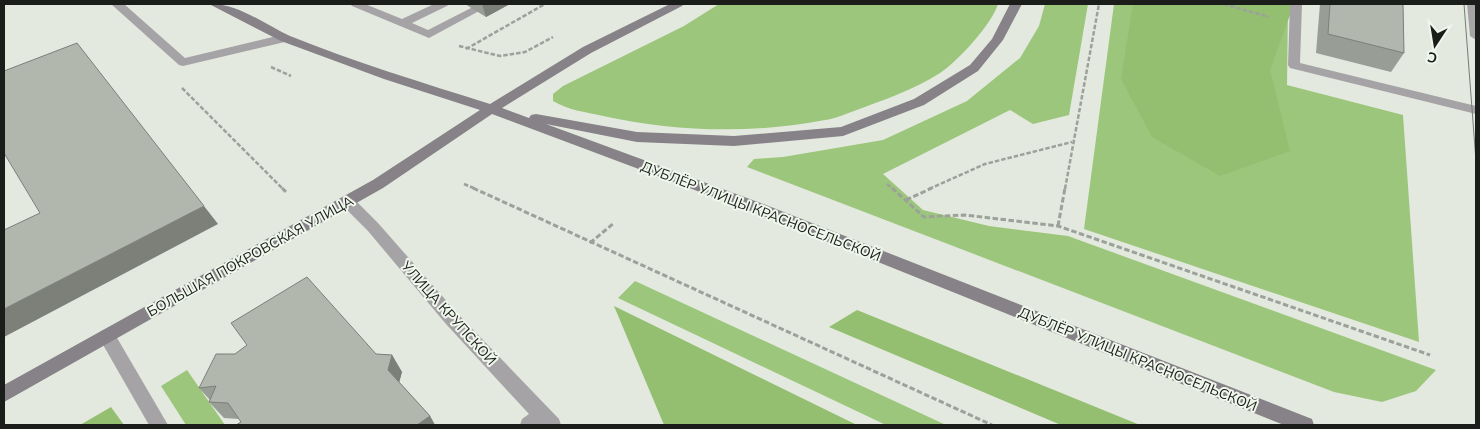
<svg xmlns="http://www.w3.org/2000/svg" width="1480" height="429" font-family="Mulish,sans-serif">
	<style>
		.green { fill: #9cc67b }
		.forest { fill: #94bf71 }
		.lines { fill: none; stroke-linecap: round; stroke-linejoin: round }
		.path-far1 { stroke: #9ca199; stroke-width: 2.5; stroke-dasharray: 4.5 2; stroke-linecap: butt }
		.path { stroke: #9ca199; stroke-width: 3; stroke-dasharray: 5.5 2.5; stroke-linecap: butt }
		.service { fill: #a6a3a7; fill-rule: evenodd }
		.tertiary { fill: #a6a3a7; fill-rule: evenodd }
		.secondary { fill: #868288; fill-rule: evenodd }
		.tram { stroke: #777b74; stroke-width: 1 }
		.wall { fill: #989d95 }
		.shaded-wall { fill: #7c8079 }
		.building { fill: #b1b7ad; stroke: #7c8079 }
		.labels { text-anchor: middle; dominant-baseline: central; stroke-width: 4; stroke-linejoin: round; paint-order: stroke }
		.street-label { font-size: 14px; fill: #1a1d19; stroke: #f0f7ec }
	</style>
	<rect width="100%" height="100%" fill="#e3e9df"/>
	<g class="green">
		<path d="M719,4h279c-6,20 -40,57 -58,69 -26,17 -57,27 -86,38 -9,3 -19,8 -29,9 -72,14 -150,12 -222,-4 -18,-4 -35,-6 -50,-15v-7l10,-8 121,-60z"/>
		<polygon points="1045,4 1088,4 1069,115 1033,124 1010,110 883,174 923,210 989,226 1068,236 1436,370 1416,391 1382,402 1334,392 747,167 754,159 783,157 883,140 967,101 1020,58 1039,26"/>
		<polygon points="1114,4 1288,4 1287,85 1403,115 1419,342 1084,229"/>
		<polygon points="635,281 946,425 886,425 618,298"/>
		<polygon points="187,370 225,425 186,425 161,386"/>
	</g>
	<g class="forest">
		<polygon points="1133,4 1294,4 1270,70 1290,151 1220,176 1152,137 1121,79"/>
		<polygon points="614,306 857,425 664,425"/>
		<polygon points="857,310 1140,425 1061,425 829,327"/>
		<polygon points="111,407 124,425 80,425"/>
	</g>
	<g class="lines">
		<g class="path-far1">
			<polyline points="1224,4 1269,17"/>
			<polyline points="459,46 500,56 525,52 553,37"/>
			<polyline points="466,49 545,4"/>
			<polyline points="271,67 291,76"/>
			<polyline points="182,88 283,189"/>
			<polyline points="464,184 476,189"/>
			<polyline points="887,184 893,189"/>
			<polyline points="929,189 985,164 1072,142"/>
			<polyline points="1065,189 1099,4"/>
		</g>
		<g class="path">
			<polyline points="282,188 287,193"/>
			<polyline points="473,188 992,425"/>
			<polyline points="892,188 924,217 965,215 1058,226 1430,355"/>
			<polyline points="906,200 932,188"/>
			<polyline points="1058,226 1065,188"/>
			<polyline points="590,243 614,223"/>
		</g>
		<g class="service">
			<polygon points="111,4 124,4 185,58 285,34 291,38 289,41 183,66 179,65"/>
			<polygon points="350,4 365,4 402,19 434,4 449,4 447,6 412,23 428,30 471,8 475,7 481,10 429,38 352,6"/>
			<polygon points="1290,4 1302,4 1300,63 1476,106 1476,114 1290,68 1288,65"/>
			<polygon points="347,196 352,197 378,223 458,314 559,419 561,425 520,425 522,419 529,414 446,324 368,231 342,205 340,201 342,197"/>
			<polygon points="107,329 113,331 168,425 149,425 98,336 101,331"/>
		</g>
		<polygon class="tertiary" points="1467,4 1476,4 1476,40 1470,36"/>
		<path class="secondary" d="M209,4c28,-2 56,21 81,32 65,26 133,47 200,68l93,-57 87,-43h14l-2,2 -91,47 -89,55 27,10 2,-3 5,-1 101,18 97,4 107,-9 73,-28 56,-34 22,-26 18,-35h12l-19,36 -25,31 -54,34 -81,31 -109,10 -97,-4 -91,-18 220,81 546,214 2,6h-30l-528,-212 -264,-99 -109,74 -379,214v-17l369,-205 107,-70 -96,-31 -103,-38z"/>
		<polyline class="tram" points="1464,4 1476,161"/>
	</g>
	<g class="wall">
		<polygon points="465,4 510,4 486,17"/>
		<polygon points="1320,4 1403,4 1404,53 1391,72 1316,53"/>
		<polygon points="247,345 392,355 402,372 399,382 430,416 435,425 236,425 241,422 239,419 224,418 209,402 210,400 199,388 235,354"/>
	</g>
	<g class="shaded-wall">
		<polygon points="482,4 510,4 486,17"/>
		<polygon points="204,206 218,224 4,337 4,309"/>
		<polygon points="392,355 402,372 398,387 388,370"/>
		<polygon points="430,416 435,425 417,425"/>
	</g>
	<g class="building">
		<polygon points="1330,4 1403,4 1404,53 1328,34"/>
		<polygon points="77,43 204,206 4,309 4,230 40,213 4,153 4,71"/>
		<polygon points="307,277 376,354 392,355 388,370 430,416 417,425 236,425 241,422 228,403 209,402 216,386 199,388 216,354 235,354 247,345 231,323"/>
	</g>
	<g class="labels">
		<g class="street-label">
			<text transform="translate(761 211) rotate(21)">ДУБЛЁР УЛИЦЫ КРАСНОСЕЛЬСКОЙ</text>
			<text transform="translate(250 256) rotate(-29)">БОЛЬШАЯ ПОКРОВСКАЯ УЛИЦА</text>
			<text transform="translate(449 313) rotate(48)">УЛИЦА КРУПСКОЙ</text>
			<text transform="translate(1138 359) rotate(22)">ДУБЛЁР УЛИЦЫ КРАСНОСЕЛЬСКОЙ</text>
		</g>
	</g>
	<rect width="1480" height="429" fill="none" stroke="#1a1d19" stroke-width="10"/>
	<g transform="translate(1435 45) rotate(192)" stroke="#f0f7ec" stroke-width="4" paint-order="stroke">
	<path d="M0-4L9 19L0 12L-9 19Z" fill="#1a1d19"/>
	<text y="-8" font-size="14" font-weight="bold" text-anchor="middle" fill="#1a1d19">С</text>
	</g>
</svg>
